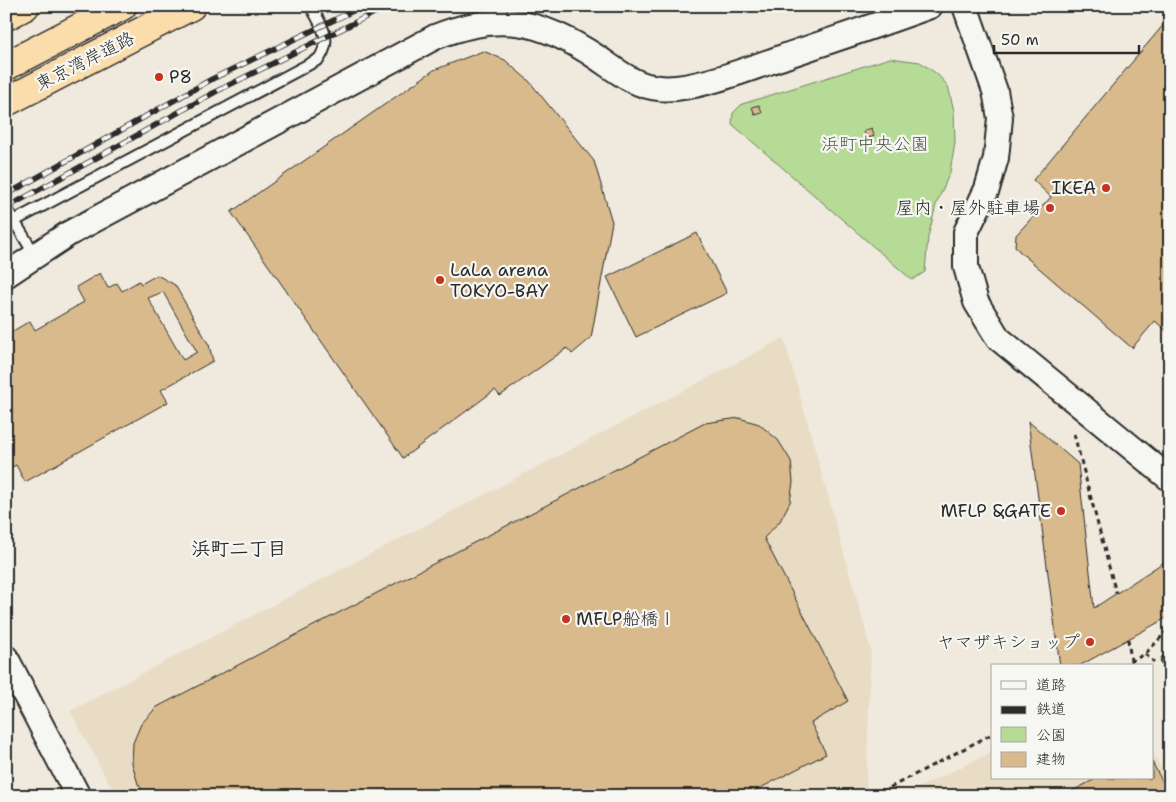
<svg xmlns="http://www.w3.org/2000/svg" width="1176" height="802" font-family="'Shantell Sans','Klee One',sans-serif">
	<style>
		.built { fill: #e9dcc5 }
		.green { fill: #b6db96; stroke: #708360 }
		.building { fill: #d8ba8c; stroke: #2b2b2b; fill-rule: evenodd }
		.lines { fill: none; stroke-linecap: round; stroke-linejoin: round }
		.service-casing { stroke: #2b2b2b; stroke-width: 14 }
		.tertiary-casing { stroke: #2b2b2b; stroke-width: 28 }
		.trunk-casing { stroke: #2b2b2b; stroke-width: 31 }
		.motorway-casing { stroke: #2b2b2b; stroke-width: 31 }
		.path { stroke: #2b2b2b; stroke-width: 3; stroke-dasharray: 5 4; stroke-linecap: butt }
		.service { stroke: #f6f6f2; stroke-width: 10 }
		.tertiary { stroke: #f6f6f2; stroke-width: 24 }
		.trunk { stroke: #fbddab; stroke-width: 28 }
		.motorway { stroke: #fbddab; stroke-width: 28 }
		.rail-casing { stroke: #2b2b2b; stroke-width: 5.5 }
		.rail { stroke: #f6f6f2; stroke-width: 4; stroke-dasharray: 11; stroke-linecap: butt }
		.poi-dot { fill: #c8321e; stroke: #f6f6f2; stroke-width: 2 }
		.labels { text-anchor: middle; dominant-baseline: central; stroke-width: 4.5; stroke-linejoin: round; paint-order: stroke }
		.street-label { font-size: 18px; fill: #2b2b2b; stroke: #f6f6f2 }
		.poi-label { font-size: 18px; fill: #2b2b2b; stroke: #f6f6f2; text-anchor: end }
		.park-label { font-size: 18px; fill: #4e5746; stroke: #f6f6f2 }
		.neighbourhood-label { font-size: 19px; font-weight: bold; fill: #2b2b2b; stroke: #f6f6f2 }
	</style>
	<rect width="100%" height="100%" fill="#f0eade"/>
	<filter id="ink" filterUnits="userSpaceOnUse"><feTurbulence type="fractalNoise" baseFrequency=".02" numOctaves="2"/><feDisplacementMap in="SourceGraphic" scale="10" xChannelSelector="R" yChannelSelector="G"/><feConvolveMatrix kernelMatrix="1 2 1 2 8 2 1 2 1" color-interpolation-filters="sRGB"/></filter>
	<g filter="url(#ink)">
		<g class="built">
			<polygon points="784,338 871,650 866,796 116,796 70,711"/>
			<polygon points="1152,751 1170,784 1170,796 901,796 992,752 992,778 1152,778"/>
		</g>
		<polygon class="green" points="890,58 920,62 937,74 948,86 954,111 955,143 950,172 936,205 928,237 925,272 912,280 732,124 733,113 742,104"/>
		<g class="building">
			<polygon points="1170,17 1170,334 1155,321 1132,348 1019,251 1015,246 1016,235 1051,197 1033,180"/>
			<polygon points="483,51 505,60 529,81 594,161 612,222 591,338 572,354 567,348 500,396 495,390 403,458 231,212 434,70"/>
			<polygon points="759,105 762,113 755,115 752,107"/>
			<polygon points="872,128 874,136 866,139 864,131"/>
			<polygon points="697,233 727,293 636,337 607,277"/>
			<path d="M100,273l8,15 9,-5 5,8 17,-10 2,3 16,-9 18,10 34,60 4,16 -52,29 7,12 -143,80 -9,-17 -10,5v-135l24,-14 5,9 49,-28 -8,-15zM163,292l34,60 -14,8 -35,-62z"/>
			<polygon points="739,418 759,424 778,440 791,461 793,482 790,502 780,521 764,538 848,701 811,723 826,754 745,796 147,796 138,784 132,763 133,743 141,724 157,707 705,423"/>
			<polygon points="1028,421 1078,464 1094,608 1170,558 1170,616 1079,666 1060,666"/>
			<polygon points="1152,762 1170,796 1063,796 1097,778 1152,778"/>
		</g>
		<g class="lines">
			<g class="service-casing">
				<g id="service">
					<polyline points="6,208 35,255"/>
					<path d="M14,221l305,-162c14,-21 2,-33 -8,-53"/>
					<polyline points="1167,661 1170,663"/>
				</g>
			</g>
			<g class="tertiary-casing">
				<g id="tertiary">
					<polyline points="965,6 995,91 1000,118 996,158 987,189 966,232 966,267 976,302 998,338 1170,479"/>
					<path d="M6,275l62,-41 367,-197c65,-26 106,-17 163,21 19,13 37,28 61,30 32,4 92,-20 124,-31 49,-17 98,-33 147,-51"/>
					<polyline points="6,658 78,796"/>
				</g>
			</g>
			<g class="trunk-casing">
				<polyline id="trunk" points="6,102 191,6"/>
			</g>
			<g class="motorway-casing">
				<g id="motorway">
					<polyline points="6,16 25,6"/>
					<polyline points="6,66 122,6"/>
				</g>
			</g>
			<g class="path">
				<polyline points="1074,434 1116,593"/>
				<polyline points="1128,639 1131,661"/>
				<polyline points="1145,654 1154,662"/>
				<polyline points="1122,666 1145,654 1170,628"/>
				<polyline points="874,796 992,734"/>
			</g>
			<use href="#service" class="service"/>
			<use href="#tertiary" class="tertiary"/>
			<use href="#trunk" class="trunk"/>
			<use href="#motorway" class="motorway"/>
			<g class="rail-casing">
				<g id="rail">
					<polyline points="6,195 212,79 363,6"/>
					<polyline points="6,208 217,91 388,6"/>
				</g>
			</g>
			<use href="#rail" class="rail"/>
		</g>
	</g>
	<g class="poi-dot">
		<circle cx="159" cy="77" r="5"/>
		<circle cx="1106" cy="188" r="5"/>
		<circle cx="1050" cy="208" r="5"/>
		<circle cx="440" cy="280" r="5"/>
		<circle cx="1061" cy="511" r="5"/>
		<circle cx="566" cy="619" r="5"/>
		<circle cx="1090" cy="642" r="5"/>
	</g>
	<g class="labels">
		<g class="street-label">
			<text transform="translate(85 61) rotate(-27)">東京湾岸道路</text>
		</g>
		<g class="poi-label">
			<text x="169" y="77" text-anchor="start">P8</text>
			<text x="1096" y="188">IKEA</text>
			<text x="1040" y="208">屋内・屋外駐車場</text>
			<text x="450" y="270" text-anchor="start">LaLa arena<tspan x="450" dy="21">TOKYO-BAY</tspan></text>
			<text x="1051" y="511">MFLP &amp;GATE</text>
			<text x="576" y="619" text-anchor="start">MFLP船橋Ⅰ</text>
			<text x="1080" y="642">ヤマザキショップ</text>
		</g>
		<g class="park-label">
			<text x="875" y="144">浜町中央公園</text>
		</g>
		<g class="neighbourhood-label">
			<text x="239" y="548">浜町二丁目</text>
		</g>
	</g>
	<rect width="1176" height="802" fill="none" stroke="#f6f6f2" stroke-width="25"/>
	<rect x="12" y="12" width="1151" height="777" fill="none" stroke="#2b2b2b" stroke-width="2" filter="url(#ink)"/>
	<rect x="991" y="664" width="162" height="115" fill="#f6f6f2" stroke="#a5a5a2"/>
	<rect x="1001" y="681" width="25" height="8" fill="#f6f6f2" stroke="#a5a5a2"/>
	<text x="1036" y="690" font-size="15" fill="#2b2b2b">道路</text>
	<rect x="1001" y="706" width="25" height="8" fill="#2b2b2b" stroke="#a5a5a2"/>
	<text x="1036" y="714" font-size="15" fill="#2b2b2b">鉄道</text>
	<rect x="1001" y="727" width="25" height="15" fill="#b6db96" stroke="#a5a5a2"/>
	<text x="1036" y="740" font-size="15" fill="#2b2b2b">公園</text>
	<rect x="1001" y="752" width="25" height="15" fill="#d8ba8c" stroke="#a5a5a2"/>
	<text x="1036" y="764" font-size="15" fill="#2b2b2b">建物</text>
	<path d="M994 45v8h145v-8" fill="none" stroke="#2b2b2b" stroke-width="2.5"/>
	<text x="1001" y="45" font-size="15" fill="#2b2b2b" stroke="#f6f6f2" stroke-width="4" paint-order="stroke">50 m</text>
</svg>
